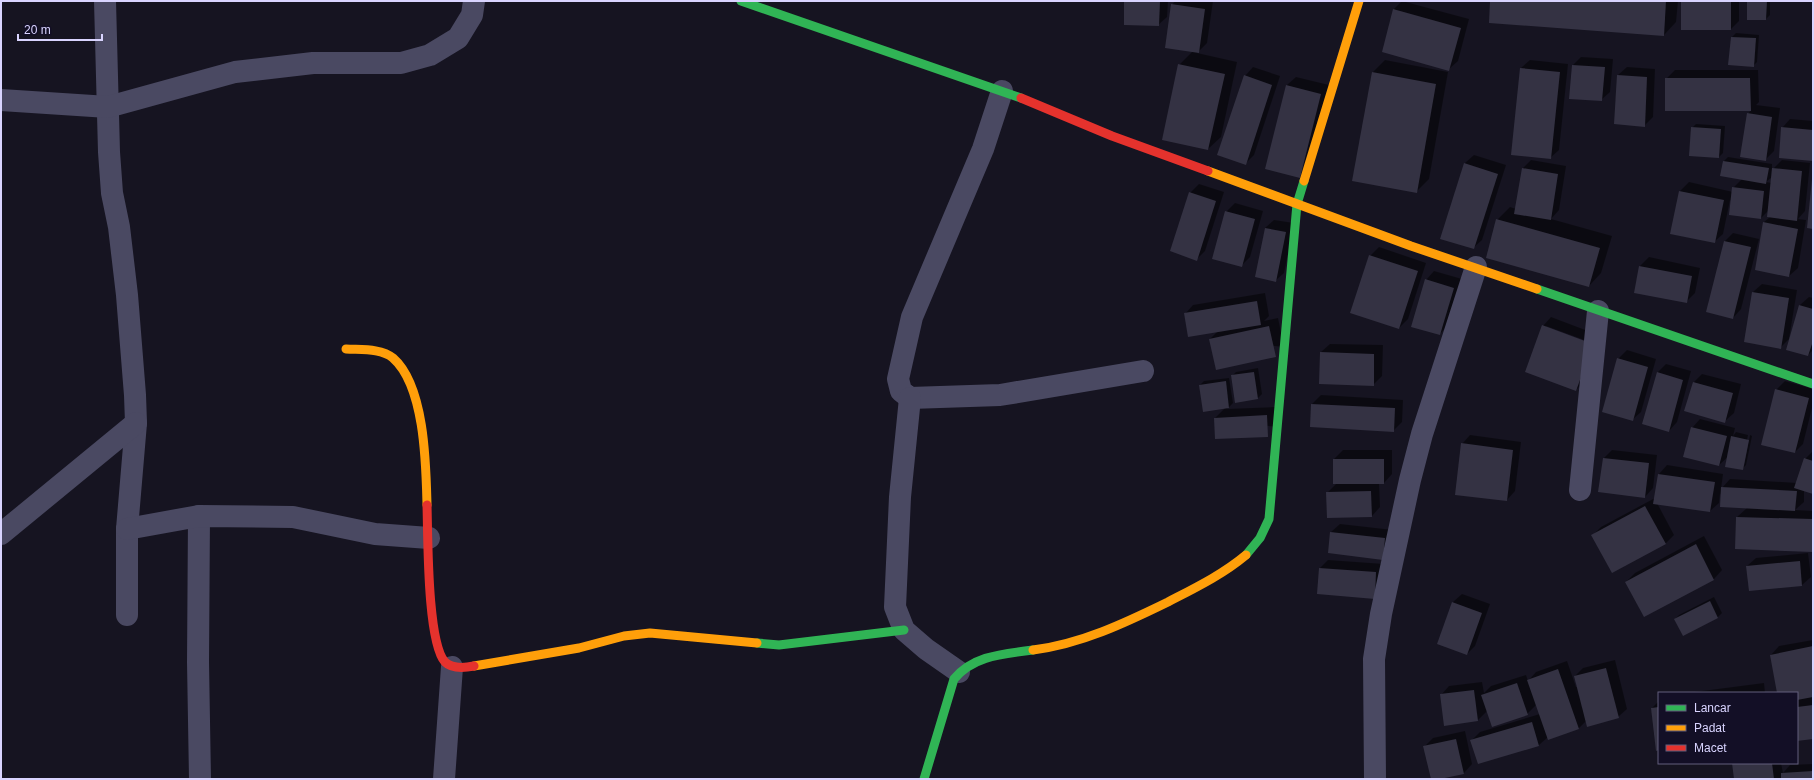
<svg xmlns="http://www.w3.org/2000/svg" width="1814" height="780" font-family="Helvetica,sans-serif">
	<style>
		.shadow { fill: #0007; fill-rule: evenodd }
		.building { fill: #343243 }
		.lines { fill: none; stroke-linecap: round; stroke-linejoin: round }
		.street { stroke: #4a4962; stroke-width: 22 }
		.fast { stroke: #30b455; stroke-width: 9 }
		.slow { stroke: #ff9f0a; stroke-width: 9 }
		.jam { stroke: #e5322d; stroke-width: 9 }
	</style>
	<rect width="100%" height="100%" fill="#161421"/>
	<g class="shadow">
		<polygon points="1125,1 1168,1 1167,17 1158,25"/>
		<polygon points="1175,1 1213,1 1207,43 1197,53 1237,62 1221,137 1208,149 1179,65 1193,51 1172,5"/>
		<polygon points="1402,1 1469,19 1458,61 1449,69 1394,9"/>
		<polygon points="1491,1 1678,1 1676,22 1664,35"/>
		<polygon points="1682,1 1739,1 1739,21 1731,29"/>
		<polygon points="1748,1 1770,1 1770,15 1766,19 1748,19"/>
		<polygon points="1736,33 1759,35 1757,62 1753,66 1729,64 1732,37"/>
		<polygon points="1581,57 1613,59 1610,92 1601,100 1573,65"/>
		<polygon points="1385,60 1448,72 1429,179 1416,192 1372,73"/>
		<polygon points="1530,60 1568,64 1559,150 1550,158 1521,68"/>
		<polygon points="1253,67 1280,76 1254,155 1245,164 1245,76"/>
		<polygon points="1627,67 1655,69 1653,117 1644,126 1618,75"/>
		<polygon points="1675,70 1758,70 1759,102 1756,105 1780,108 1774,151 1765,160 1748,114 1751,110 1666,79"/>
		<polygon points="1296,77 1329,85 1300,177 1287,85"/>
		<polygon points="1790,119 1813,121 1813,160 1782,128"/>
		<polygon points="1696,124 1725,126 1723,153 1719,157 1692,128"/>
		<polygon points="1474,155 1506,165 1482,240 1473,248 1442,238 1465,163"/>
		<path d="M1728,157l44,7v6l10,-10 28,3 -5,48 -7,8 8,1 -8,48 -9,8 -25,-54 6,-5 -1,-7 -8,8 -31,-18 -7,34 -9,8 -43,-8 9,-43 9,-9 44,10v-4l9,-9 -18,-18zM1772,177v6l-6,-1z"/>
		<polygon points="1531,160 1566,166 1559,210 1551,219 1612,236 1601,273 1589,286 1497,220 1510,207 1516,209 1523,168"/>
		<polygon points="1199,184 1224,192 1205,251 1197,259 1190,193"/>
		<polygon points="1235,203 1263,211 1250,257 1241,266 1226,212"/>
		<polygon points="1274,220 1294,223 1284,273 1275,281 1265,228"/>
		<polygon points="1733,233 1759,239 1741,309 1733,318 1708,312 1725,241"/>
		<polygon points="1379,247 1426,263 1408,319 1399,328 1370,256"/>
		<polygon points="1649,257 1700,268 1695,293 1686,302 1635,292 1640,266"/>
		<polygon points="1434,271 1462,279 1448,325 1440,334 1426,280"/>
		<polygon points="1762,284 1797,290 1789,339 1780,348 1753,292"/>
		<polygon points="1265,293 1269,316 1264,321 1278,318 1284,347 1210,339 1218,331 1185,314 1193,305"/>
		<polygon points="1809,297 1813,298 1813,350 1808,355 1787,349 1800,305"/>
		<polygon points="1551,317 1601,336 1598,345 1546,326 1584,382 1576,390 1543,326"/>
		<polygon points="1330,344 1383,345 1382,376 1373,385 1321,352"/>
		<polygon points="1627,350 1656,359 1641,412 1632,420 1618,359"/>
		<polygon points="1666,364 1691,371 1677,422 1669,431 1657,373"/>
		<polygon points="1258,368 1262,394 1258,398 1232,376 1236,372"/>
		<polygon points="1702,374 1741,384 1734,413 1725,421 1694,382"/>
		<polygon points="1229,378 1233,403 1227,409 1275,407 1276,427 1215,418 1225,408 1200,385 1204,381"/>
		<polygon points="1785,381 1813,389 1813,404 1803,444 1795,452 1776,390"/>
		<polygon points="1321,395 1403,400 1402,422 1393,431 1311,426 1312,404"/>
		<polygon points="1700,419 1735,428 1733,436 1736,432 1748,435 1742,466 1744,466 1750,435 1752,436 1746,465 1742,469 1729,456 1719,465 1692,428"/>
		<polygon points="1470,435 1521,442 1515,491 1507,500 1462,444"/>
		<polygon points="1343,450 1392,450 1392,474 1384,483 1379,483 1380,507 1372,516 1327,493 1337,483 1334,483 1334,459"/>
		<polygon points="1612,450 1657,455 1653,488 1645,497 1604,458"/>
		<polygon points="1813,451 1813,493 1804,490 1804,502 1795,510 1813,511 1813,551 1737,517 1747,508 1720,494 1719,503 1710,511 1657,503 1674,535 1665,544 1593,535 1601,527 1655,498 1659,474 1667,465 1723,474 1721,489 1730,479 1797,483 1805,459"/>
		<polygon points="1340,524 1393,530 1391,550 1331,532"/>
		<polygon points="1704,536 1722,570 1714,579 1644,616 1626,582 1635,573"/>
		<polygon points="1808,553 1811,577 1802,585 1750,590 1747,566 1756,558"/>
		<polygon points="1328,560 1384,564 1374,598 1320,568"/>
		<polygon points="1462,594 1490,604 1475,646 1467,654 1438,643 1453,602"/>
		<polygon points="1714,597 1722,613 1718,617 1683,635 1675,619 1679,615"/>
		<polygon points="1813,640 1813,738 1797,740 1797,693 1778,693 1771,655 1779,646"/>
		<polygon points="1615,660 1627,709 1618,717 1586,721 1579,728 1548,738 1548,737 1539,745 1472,740 1480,732 1540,714 1536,705 1527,714 1487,711 1478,720 1441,695 1449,686 1482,682 1484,693 1491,686 1526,675 1528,681 1536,672 1567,661 1576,687 1577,687 1575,676 1583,668"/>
		<polygon points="1764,683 1765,693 1687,693"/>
		<polygon points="1659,701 1659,749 1652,708"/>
		<polygon points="1465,731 1472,764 1464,773 1432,779 1424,747 1433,738"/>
		<polygon points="1733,763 1781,763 1783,773 1790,765 1813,764 1813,779 1735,779"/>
	</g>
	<g class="building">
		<polygon points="1124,1 1160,1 1159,26 1124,25"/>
		<polygon points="1490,1 1666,1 1664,36 1489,23"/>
		<rect x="1681" y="1" width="50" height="29"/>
		<polygon points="1747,1 1767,1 1766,20 1747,20"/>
		<polygon points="1171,4 1205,9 1199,53 1165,48"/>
		<polygon points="1393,9 1461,28 1449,71 1382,52"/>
		<polygon points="1731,37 1756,38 1754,67 1728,65"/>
		<polygon points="1178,64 1225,74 1208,150 1162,140"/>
		<polygon points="1572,65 1605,67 1602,101 1569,99"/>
		<polygon points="1520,68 1560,72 1551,159 1511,155"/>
		<polygon points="1372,72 1436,84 1417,193 1352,181"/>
		<polygon points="1244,75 1272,85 1246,165 1217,155"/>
		<polygon points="1617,75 1647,77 1645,127 1614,124"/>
		<polygon points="1665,78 1750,78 1751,111 1665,111"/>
		<polygon points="1286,85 1321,94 1300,178 1265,169"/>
		<polygon points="1747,113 1772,117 1766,161 1740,157"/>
		<polygon points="1691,127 1721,129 1719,158 1689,156"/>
		<polygon points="1781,127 1813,130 1813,161 1779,158"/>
		<polygon points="1723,161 1769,168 1766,184 1720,176"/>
		<polygon points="1464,163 1498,174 1474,249 1440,239"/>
		<polygon points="1522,168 1558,174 1551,220 1514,214"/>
		<polygon points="1772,168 1802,171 1797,221 1767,217"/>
		<polygon points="1812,179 1813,179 1813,229 1807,228"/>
		<polygon points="1732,187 1764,191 1761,219 1729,215"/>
		<polygon points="1679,191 1724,200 1715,243 1670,234"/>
		<polygon points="1189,192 1216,201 1197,261 1170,251"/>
		<polygon points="1225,211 1255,219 1242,267 1212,259"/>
		<polygon points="1496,219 1600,248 1589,287 1486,258"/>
		<polygon points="1763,222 1798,229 1789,277 1755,270"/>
		<polygon points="1265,228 1286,232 1276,282 1255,277"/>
		<polygon points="1724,241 1751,247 1733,319 1706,312"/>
		<polygon points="1369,255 1418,271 1399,329 1350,313"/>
		<polygon points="1639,266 1692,276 1687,303 1634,293"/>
		<polygon points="1425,279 1454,288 1440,335 1411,327"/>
		<polygon points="1752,292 1789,298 1781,349 1744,342"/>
		<polygon points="1257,301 1261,325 1188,337 1184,313"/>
		<polygon points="1799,305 1813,309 1813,341 1808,356 1786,350"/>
		<polygon points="1542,325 1593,344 1576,391 1525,372"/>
		<polygon points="1269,326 1276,357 1216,370 1209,339"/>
		<polygon points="1320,352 1374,354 1374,386 1319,384"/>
		<polygon points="1617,358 1648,367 1633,421 1602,412"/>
		<polygon points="1254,372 1258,399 1235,403 1231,375"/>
		<polygon points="1657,372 1683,380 1669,432 1642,424"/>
		<polygon points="1226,381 1229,408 1203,412 1199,385"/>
		<polygon points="1693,382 1733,393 1725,423 1684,411"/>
		<polygon points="1775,389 1809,398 1795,453 1761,445"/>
		<polygon points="1311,404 1395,408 1394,432 1310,427"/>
		<polygon points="1267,415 1268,437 1215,439 1214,418"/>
		<polygon points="1691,427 1727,436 1719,466 1683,457"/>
		<polygon points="1731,436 1749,440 1743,470 1725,467"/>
		<polygon points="1461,443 1513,450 1507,501 1455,495"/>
		<polygon points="1603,458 1649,463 1645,498 1598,492"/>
		<polygon points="1804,458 1813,461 1813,494 1794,488"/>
		<rect x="1333" y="459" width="51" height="25"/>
		<polygon points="1658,474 1715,482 1710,512 1653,504"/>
		<polygon points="1721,487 1797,491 1795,511 1720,507"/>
		<polygon points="1371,491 1372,517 1327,518 1326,492"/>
		<polygon points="1645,506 1666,544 1612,573 1591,535"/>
		<polygon points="1736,517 1813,519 1813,552 1735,549"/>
		<polygon points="1330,532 1385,538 1383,560 1328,553"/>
		<polygon points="1696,544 1714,580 1644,617 1625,582"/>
		<polygon points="1800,561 1802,586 1749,591 1746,566"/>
		<polygon points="1319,568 1376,572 1375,599 1317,594"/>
		<polygon points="1710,601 1718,618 1683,636 1674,619"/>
		<polygon points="1452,602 1482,613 1467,655 1437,644"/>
		<polygon points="1813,646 1813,697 1797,700 1797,693 1777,693 1770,655"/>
		<polygon points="1606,668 1619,718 1587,727 1574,676"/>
		<polygon points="1558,669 1579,729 1548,740 1527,680"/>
		<polygon points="1517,683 1528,715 1492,727 1481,695"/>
		<polygon points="1474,690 1478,721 1444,726 1440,694"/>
		<polygon points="1813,705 1813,739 1797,741 1797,707"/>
		<polygon points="1659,707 1659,750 1656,751 1651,708"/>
		<polygon points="1532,722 1539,746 1478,764 1470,740"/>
		<polygon points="1456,739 1464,774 1440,779 1431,779 1423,746"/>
		<polygon points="1732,763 1772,763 1774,779 1734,779"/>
		<polygon points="1813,771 1813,779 1781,779 1781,773"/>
	</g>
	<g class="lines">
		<g class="street">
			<polyline points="105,1 109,152 112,193 119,227 127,295 135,395 136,423 127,529 127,615"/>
			<polyline points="1002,91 983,149 912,317 898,379 901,391 910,398 1000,395 1143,371"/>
			<polyline points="1,100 108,107 235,72 313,63 401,63 430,55 458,38 472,15 474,1"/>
			<polyline points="910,398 900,497 895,607 904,630 926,649 959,672"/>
			<polyline points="1580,490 1598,311"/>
			<polyline points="199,516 198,662 200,779"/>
			<polyline points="127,529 199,516 293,517 375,534 429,538"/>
			<polyline points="1,534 136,423"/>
			<polyline points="444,779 452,667"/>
			<polyline points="1375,779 1374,659 1381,614 1410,480 1422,434 1476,267"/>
		</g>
		<g class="fast">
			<polyline points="741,1 1021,98"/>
			<polyline points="1537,289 1813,384"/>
			<polyline points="1246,555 1260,538 1269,519 1297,204 1304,181"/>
			<polyline points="757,643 779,645 904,630"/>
			<path d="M924,779l30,-100c20,-24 50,-25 79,-29"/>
		</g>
		<g class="slow">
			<polyline points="1208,171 1411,246 1537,289"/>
			<polyline points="1304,181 1359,1"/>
			<path d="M346,349c15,1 35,-1 47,9 32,28 33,107 34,147"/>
			<path d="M1033,650c48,-6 92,-27 135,-48 27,-14 54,-27 78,-47"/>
			<polyline points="474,666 579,648 624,636 650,633 757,643"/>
		</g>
		<g class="jam">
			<polyline points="1021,98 1112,136 1208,171"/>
			<path d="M427,505c1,30 0,137 18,157 7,7 19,6 29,4"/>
		</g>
	</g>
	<rect width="1814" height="780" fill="none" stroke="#d9d4ff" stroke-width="4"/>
	<rect x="1658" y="692" width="140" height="72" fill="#130f26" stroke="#625e7d"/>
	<rect x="1666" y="705" width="20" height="6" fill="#30b455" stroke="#625e7d"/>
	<text x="1694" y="712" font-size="12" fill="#d9d4ff">Lancar</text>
	<rect x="1666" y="725" width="20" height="6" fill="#ff9f0a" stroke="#625e7d"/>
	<text x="1694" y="732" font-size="12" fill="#d9d4ff">Padat</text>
	<rect x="1666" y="745" width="20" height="6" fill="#e5322d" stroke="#625e7d"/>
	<text x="1694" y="752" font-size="12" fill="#d9d4ff">Macet</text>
	<path d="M18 34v6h84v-6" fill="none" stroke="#d9d4ff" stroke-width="2"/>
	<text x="24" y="34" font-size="12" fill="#d9d4ff" stroke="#130f26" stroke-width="3" paint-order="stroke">20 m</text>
</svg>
